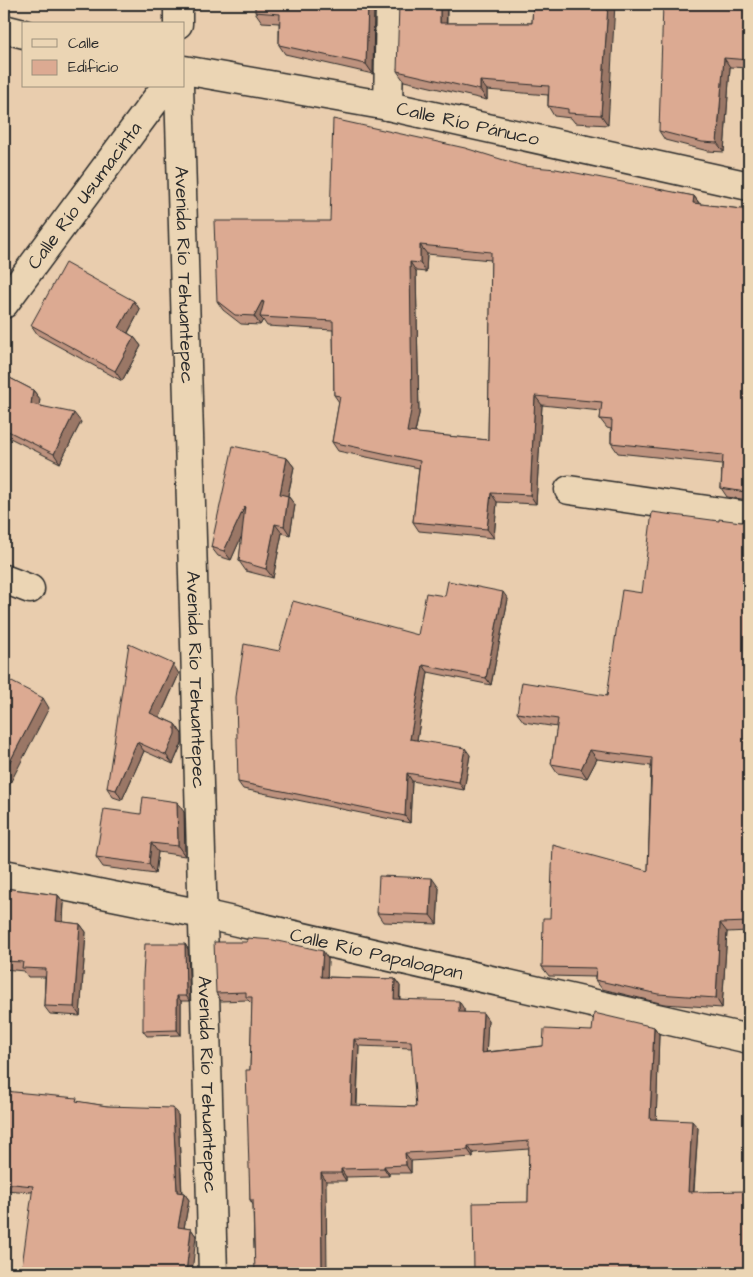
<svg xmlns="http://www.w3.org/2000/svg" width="753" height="1277" font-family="'Architects Daughter',sans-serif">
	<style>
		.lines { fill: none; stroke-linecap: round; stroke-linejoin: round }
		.street-casing { stroke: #2b2b2b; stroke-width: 31 }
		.street { stroke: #ebd5b4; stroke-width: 28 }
		.wall { fill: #bd927e; stroke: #2b2b2b; fill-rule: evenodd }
		.shaded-wall { fill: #9a7766; stroke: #2b2b2b }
		.building { fill: #dcaa92; stroke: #2b2b2b; fill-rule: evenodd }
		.labels { text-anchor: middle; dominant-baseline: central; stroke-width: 4; stroke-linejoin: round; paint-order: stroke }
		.street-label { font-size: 19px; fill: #2b2b2b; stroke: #ebd5b4 }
	</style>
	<rect width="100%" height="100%" fill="#e9cdae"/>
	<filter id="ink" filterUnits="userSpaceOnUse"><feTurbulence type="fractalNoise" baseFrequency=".02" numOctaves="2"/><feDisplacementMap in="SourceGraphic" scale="10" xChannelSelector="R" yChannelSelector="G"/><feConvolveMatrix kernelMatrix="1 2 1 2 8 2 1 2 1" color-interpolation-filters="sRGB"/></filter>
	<g filter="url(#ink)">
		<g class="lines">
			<g class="street-casing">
				<g id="street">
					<polyline points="178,4 178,24"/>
					<polyline points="4,29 24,34"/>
					<path id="s1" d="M184,70l204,36 361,80"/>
					<path id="s2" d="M179,86l34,1187"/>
					<polyline points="388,106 390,4"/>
					<path id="s3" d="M4,304l162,-218"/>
					<polyline points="569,490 749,516"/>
					<polyline points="4,579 30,589"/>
					<path id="s4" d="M4,874l198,40 547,125"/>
				</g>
			</g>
			<use href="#street" class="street"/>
		</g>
		<g class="wall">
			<polygon points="374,4 373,74 285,54 279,45 279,23 262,22 255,12"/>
			<polygon points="447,4 447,23 532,23 533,4 608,125 575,123 571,118 554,116 548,106 548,95 487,90 487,100 404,81 397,71"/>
			<polygon points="749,4 749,68 730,67 724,152 708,151 665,140 659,131"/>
			<path d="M523,166l171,30 6,8 49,6v290l-22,-3 -6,-9 1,-24 -104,-11 -7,-10v-14l-4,-1 -7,-9 1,-8 -59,-6 -6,99 -39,-2 -3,36 -75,-7 -6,-9 6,-54 -81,-17 -6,-9 7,-40 -5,-7 -1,-65 -66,-4 -4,-6 -3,5 -19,-1 -18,-14 -6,-9 113,-80zM427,254l64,6 -3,180 -73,-7 4,-19 -3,-143 10,1z"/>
			<polygon points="134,301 140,310 128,333 134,337 141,346 122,381 38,335 31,325"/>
			<polygon points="4,375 33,390 40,399 39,405 81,422 60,463 4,435"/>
			<polygon points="287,458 294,467 288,496 295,505 290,535 282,533 273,578 246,571 239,561 242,535 231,560 218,556 211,547"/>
			<polygon points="719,521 741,522 749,521 749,931 727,932 722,1008 664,1004 602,989 595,980 595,977 549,976 542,967 550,918 648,871 651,766 597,759 587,778 557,773 551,764 557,727 524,722 517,713 607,696 642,593"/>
			<polygon points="445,596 508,599 491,685 428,672 417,740 470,755 464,790 412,781 410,823 243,789 238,782 279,651 418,635"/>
			<polygon points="179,674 160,717 175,724 182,734 182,743 173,764 144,751 122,800 113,797 107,788"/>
			<polygon points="184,812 185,856 158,852 155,874 103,867 96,857 141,814"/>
			<polygon points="4,888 58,895 64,903 63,922 80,924 86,932 80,1016 50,1014 44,1006 45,977 28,977 24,971 4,969"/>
			<polygon points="439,888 437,924 383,922 377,913"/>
			<polygon points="185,944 188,949 190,1001 181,1001 181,1035 147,1036 143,1031"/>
			<path d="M328,959l-1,18 68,2 5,7v13l64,10v3l24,8 -2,32 57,-6 49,-15 62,-4 5,7 -3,85 42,9 -4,64 -220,80 54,-70 1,-53 -56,4v4l-62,4v12h-22v3l-43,1v4h-20l-72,68 -1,-44 -3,-5v-130l2,-66 -4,-4 -27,1 -5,-8zM359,1046l53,2 4,59 -59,-1z"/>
			<polygon points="4,1091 107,1106 178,1115 182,1193 184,1193 189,1200 184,1228 191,1229 196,1236 32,1192 4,1190"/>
		</g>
		<g class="shaded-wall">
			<polygon points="368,4 374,4 373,74 366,64"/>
			<polygon points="440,4 447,4 446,33 440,23"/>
			<polygon points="608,4 615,4 608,125 601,115"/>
			<polygon points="724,58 730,67 724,152 717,143"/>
			<polygon points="480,81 487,90 487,100 480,90"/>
			<polygon points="694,196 700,205 693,203"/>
			<polygon points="420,245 427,254 426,272 420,263"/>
			<polygon points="410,262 416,271 419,414 413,441 407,432"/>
			<polygon points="134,301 140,310 125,338 119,328"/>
			<polygon points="262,301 268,310 260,317 263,320 260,325 254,316"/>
			<polygon points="134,337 141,346 122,381 115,371"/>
			<polygon points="33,390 40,399 38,413 31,404"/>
			<polygon points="535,396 542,405 536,504 530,495"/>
			<polygon points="74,413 81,422 60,463 54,454"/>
			<polygon points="287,458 294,467 286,504 280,494"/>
			<polygon points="491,493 497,502 494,538 487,529"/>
			<polygon points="288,496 295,505 290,535 284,526"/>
			<polygon points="245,506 251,515 231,560 224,551"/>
			<polygon points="275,524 282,533 273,578 266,569"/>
			<polygon points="503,592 508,599 491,685 486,678"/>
			<polygon points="173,664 179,674 157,723 150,713"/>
			<polygon points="423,665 428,672 416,746 410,739"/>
			<polygon points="43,698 49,708 4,795 4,773"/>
			<polygon points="175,724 182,734 182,743 173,764 166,755"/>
			<polygon points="137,742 144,751 122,800 116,790"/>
			<polygon points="465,748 470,755 464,790 459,782"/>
			<polygon points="590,750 597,759 587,778 581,769"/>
			<polygon points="407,773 412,781 410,823 405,816"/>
			<polygon points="177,802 184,812 185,856 178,846"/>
			<polygon points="151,843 158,852 155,874 149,864"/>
			<polygon points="432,878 439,888 437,924 430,915"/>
			<polygon points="58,895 64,903 62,930 56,921"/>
			<polygon points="720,923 727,932 722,1008 716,998"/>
			<polygon points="80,924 86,932 80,1016 74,1007"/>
			<polygon points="185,944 188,949 190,1001 186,996"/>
			<polygon points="323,951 328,959 327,985 321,977"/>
			<polygon points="395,979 400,986 399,1006 394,999"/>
			<polygon points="177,996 181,1001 181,1035 177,1030"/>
			<polygon points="459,1001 464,1009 464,1019 459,1012"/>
			<polygon points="483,1013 488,1020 486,1060 481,1053"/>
			<polygon points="654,1027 659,1034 656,1126 650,1119"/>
			<polygon points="354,1039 359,1046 356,1113 351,1105"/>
			<polygon points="173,1108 178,1115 182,1199 177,1192"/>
			<polygon points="692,1121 698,1128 693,1199 688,1192"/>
			<polygon points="468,1146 473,1153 473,1157 468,1150"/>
			<polygon points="405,1153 411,1161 411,1173 406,1165"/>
			<polygon points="384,1166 389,1173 389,1176 384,1168"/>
			<polygon points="341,1169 346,1177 346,1181 341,1173"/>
			<polygon points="321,1173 326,1181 327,1273 322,1273"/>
			<polygon points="184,1193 189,1200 183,1234 178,1227"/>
			<polygon points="749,1219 749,1273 745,1273"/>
			<polygon points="191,1229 196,1236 192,1273 186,1273"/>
		</g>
		<g class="building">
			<polygon points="255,4 368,4 366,64 279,45 280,14 255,12"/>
			<polygon points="399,4 440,4 440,23 532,23 533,4 608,4 601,115 568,113 568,109 548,106 549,86 480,81 480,90 397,71"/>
			<polygon points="663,4 749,4 749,60 724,58 717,143 702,142 659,131"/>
			<path d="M333,119l132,29 58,18 33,3 138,27 -1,7 56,7v283l-4,-1 -24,-4 2,-33 -112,-12 1,-23 -12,-1 2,-17 -67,-6 -5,99 -39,-2 -4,36 -74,-7 7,-61 -88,-19 8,-46 -6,-1 -1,-74 -73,-4 4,-15 -2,-1 -8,15 -19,-1 -18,-14 -3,-80h116zM420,245l71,7 -3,188 -81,-8 5,-27 -2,-143 10,1z"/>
			<polygon points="65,263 134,301 119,328 134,337 115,371 31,325"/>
			<polygon points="4,375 33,390 31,404 74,413 54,454 4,429"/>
			<polygon points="233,446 287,458 280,494 288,496 284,526 275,524 266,569 239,561 245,506 224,551 211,547"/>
			<polygon points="652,512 719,521 719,519 741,522 749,521 749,922 720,923 716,998 658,994 595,980 596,968 542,967 543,918 550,918 553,845 648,871 652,758 590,750 581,769 551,764 558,719 517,713 522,682 607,696 622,590 642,593"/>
			<polygon points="448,581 503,592 486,678 423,665 410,739 465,748 459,782 407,773 405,816 238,782 236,697 244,644 279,651 293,601 418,635 426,593 445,596"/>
			<polygon points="129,644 173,664 150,713 175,724 175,734 166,755 137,742 116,790 107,788"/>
			<polygon points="4,678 43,698 4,773"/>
			<polygon points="143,797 177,802 178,846 151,843 149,864 96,857 104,809 141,814"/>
			<polygon points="379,876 432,878 430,915 377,913"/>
			<polygon points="4,888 58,895 56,921 80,924 74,1007 44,1006 46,969 22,968 23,962 4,961"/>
			<path d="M247,938l26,2 50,11 -2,26 74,2 -1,20 65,2v11l24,1 -2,40 62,-7 1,-17 48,2 2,-18 60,14 -4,92 42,2 -4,71 61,-1v28l-4,54h-295l24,-1 -1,-69 55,-1 1,-61 -61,5v4l-63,3 1,12 -22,1v2l-43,1v4h-20l1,100h-67l-2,-73h-3l-4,-130h4l2,-73h-6v-5l-30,1 -2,-51h33zM354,1039l57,2 5,66 -65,-2z"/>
			<polygon points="145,944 185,944 186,996 177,996 177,1030 143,1031 143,976"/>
			<polygon points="4,1091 77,1098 76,1101 107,1106 173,1108 177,1192 184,1193 178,1227 191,1229 186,1273 21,1273 33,1186 4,1183"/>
		</g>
	</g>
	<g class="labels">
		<g class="street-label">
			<text stroke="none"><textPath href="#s1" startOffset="289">Calle Río Pánuco</textPath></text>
			<text stroke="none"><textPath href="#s3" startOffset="135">Calle Río Usumacinta</textPath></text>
			<text stroke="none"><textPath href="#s2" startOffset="189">Avenida Río Tehuantepec</textPath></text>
			<text stroke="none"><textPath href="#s2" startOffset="594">Avenida Río Tehuantepec</textPath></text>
			<text stroke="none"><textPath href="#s4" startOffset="381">Calle Río Papaloapan</textPath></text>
			<text stroke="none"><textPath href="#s2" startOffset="999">Avenida Río Tehuantepec</textPath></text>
		</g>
	</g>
	<rect width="753" height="1277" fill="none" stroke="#ebd5b4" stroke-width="20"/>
	<rect x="10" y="10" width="733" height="1257" fill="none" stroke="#2b2b2b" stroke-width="2" filter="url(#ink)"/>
	<rect x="22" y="22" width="162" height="65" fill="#ebd5b4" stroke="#9e917d"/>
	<rect x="32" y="39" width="25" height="8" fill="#ebd5b4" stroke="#9e917d"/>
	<text x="68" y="48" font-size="15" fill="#2b2b2b">Calle</text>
	<rect x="32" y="60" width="25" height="15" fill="#dcaa92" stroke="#9e917d"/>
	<text x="68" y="72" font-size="15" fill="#2b2b2b">Edificio</text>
</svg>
